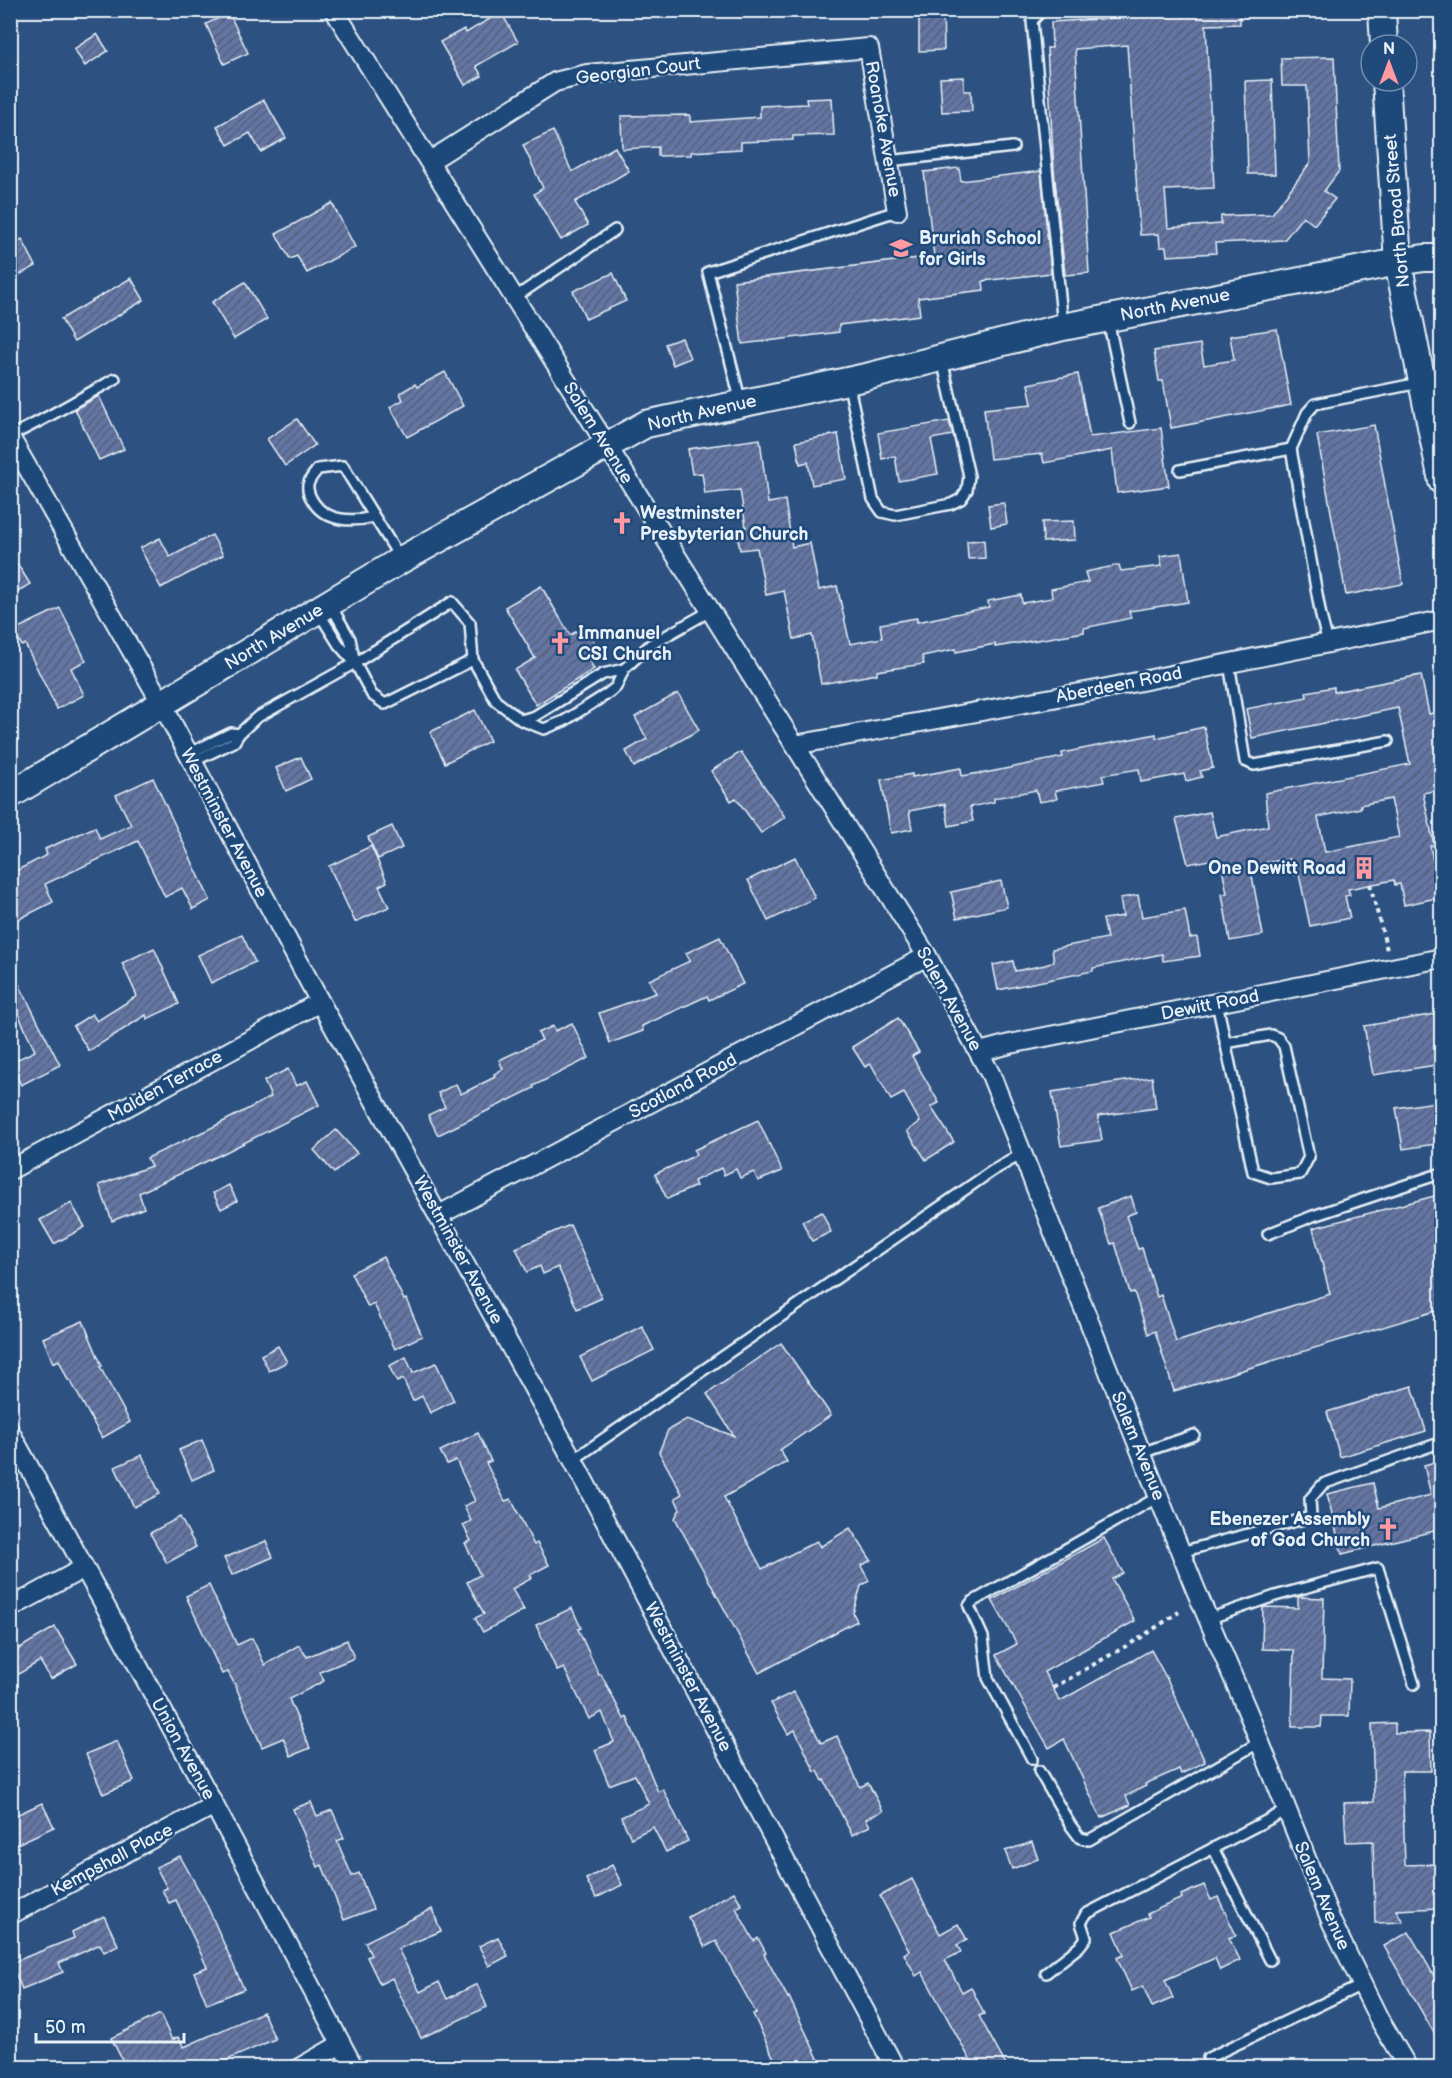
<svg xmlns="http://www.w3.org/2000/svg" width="1452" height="2078" font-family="'Balsamiq Sans',sans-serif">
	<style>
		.building { fill: url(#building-hatch); stroke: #e8f1f8; stroke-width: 1.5; fill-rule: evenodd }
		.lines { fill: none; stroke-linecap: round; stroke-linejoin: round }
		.service-casing { stroke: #e8f1f8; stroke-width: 14 }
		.minor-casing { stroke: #e8f1f8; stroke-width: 22 }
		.secondary-casing { stroke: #e8f1f8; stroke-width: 30 }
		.path { stroke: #e8f1f8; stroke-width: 4; stroke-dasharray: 4.5 4.5; stroke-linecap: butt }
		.service { stroke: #1f4a7a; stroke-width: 9 }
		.minor { stroke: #1f4a7a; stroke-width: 18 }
		.secondary { stroke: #1f4a7a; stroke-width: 26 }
		.labels { text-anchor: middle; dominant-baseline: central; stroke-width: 5; stroke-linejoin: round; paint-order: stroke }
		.street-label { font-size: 18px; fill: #e8f1f8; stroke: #1f4a7a }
		.poi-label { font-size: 18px; font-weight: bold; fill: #e8f1f8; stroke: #1f4a7a; text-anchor: start }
	</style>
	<defs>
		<pattern id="building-hatch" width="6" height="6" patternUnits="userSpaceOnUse" patternTransform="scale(1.5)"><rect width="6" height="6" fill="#6474a3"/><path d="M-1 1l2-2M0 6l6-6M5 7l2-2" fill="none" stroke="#56607b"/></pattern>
	</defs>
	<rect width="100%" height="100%" fill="#2d5282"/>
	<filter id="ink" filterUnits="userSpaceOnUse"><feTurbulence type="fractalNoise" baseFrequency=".0167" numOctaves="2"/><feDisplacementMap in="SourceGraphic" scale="12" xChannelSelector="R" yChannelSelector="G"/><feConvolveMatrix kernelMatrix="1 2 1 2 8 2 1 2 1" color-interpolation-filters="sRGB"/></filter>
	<g filter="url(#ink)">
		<g class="building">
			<polygon points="919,10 943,10 944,50 919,51"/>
			<polygon points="1178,10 1240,10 1240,24 1206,25 1214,188 1165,190 1168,228 1221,224 1221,216 1272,214 1310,163 1307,86 1282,86 1281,58 1334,57 1339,171 1324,191 1335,199 1314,225 1303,216 1284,240 1215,243 1216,253 1167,256 1166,247 1160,247 1159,234 1140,235 1127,45 1075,49 1089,273 1065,275 1054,170 1047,48 1052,48 1051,22 1178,14"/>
			<polygon points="501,12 518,42 476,66 482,76 465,85 440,42 464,29 466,33"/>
			<polygon points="229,13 248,53 224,64 206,24"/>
			<polygon points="97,34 108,51 85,66 74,49"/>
			<polygon points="964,77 964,91 971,91 972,111 942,112 940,78"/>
			<polygon points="1272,80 1275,174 1248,174 1245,81"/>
			<polygon points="832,98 834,135 793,136 793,140 741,142 741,149 691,152 691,155 658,156 658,147 622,149 621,116 690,115 690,122 760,117 760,106 807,104 806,99"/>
			<polygon points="264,100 286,138 261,152 250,133 228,145 217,126"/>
			<polygon points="553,131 572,172 615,147 629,171 575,202 588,225 561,240 534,194 543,188 523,145"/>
			<polygon points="959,168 961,181 1041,171 1051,273 983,281 984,290 918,298 920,315 839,325 839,332 742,344 734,281 934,256 924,172"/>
			<polygon points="332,203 355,247 307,273 297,256 290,259 276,234"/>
			<polygon points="22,239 36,266 10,280 10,246"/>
			<polygon points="613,273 626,301 586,319 573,291"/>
			<polygon points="131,278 144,300 74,342 61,319"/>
			<polygon points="245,282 267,319 234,339 212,302"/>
			<polygon points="1277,329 1291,405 1171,428 1163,381 1159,381 1154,351 1200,344 1204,365 1234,360 1230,336"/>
			<polygon points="682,338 690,358 673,365 665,344"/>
			<polygon points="445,372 463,406 407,437 390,407 403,400 400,393 415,384 417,387"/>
			<polygon points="1078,374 1090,437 1161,428 1169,486 1117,493 1112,450 1044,463 1042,454 990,459 984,409 1032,404 1028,384"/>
			<polygon points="99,396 124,449 99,460 75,409"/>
			<polygon points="297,419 315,445 285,466 267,439"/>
			<polygon points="949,421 953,435 931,439 938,474 899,481 895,456 882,459 878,433"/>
			<polygon points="1374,425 1403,584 1346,595 1317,435"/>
			<polygon points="838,434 846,479 812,485 808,462 800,464 796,442"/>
			<polygon points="760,439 768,503 785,500 792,547 810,543 819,590 837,586 850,644 882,638 880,624 917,618 917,622 989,607 988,601 1021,595 1022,603 1052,598 1051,589 1088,582 1085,572 1119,565 1121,571 1162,566 1160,556 1181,553 1188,602 1129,611 1131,618 1084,628 1084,632 995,647 995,644 956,652 956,649 922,656 924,664 877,671 877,674 821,684 812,635 794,639 784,591 766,595 757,548 740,550 736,528 746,527 740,490 705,494 702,473 692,474 688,449"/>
			<polygon points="1004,503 1007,524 991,527 988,505"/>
			<polygon points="1074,521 1075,540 1043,542 1042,522"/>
			<polygon points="212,535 223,555 161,588 140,548 160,538 170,557"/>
			<polygon points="984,540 985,558 968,559 967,541"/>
			<polygon points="10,552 30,584 10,596"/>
			<polygon points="541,586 570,635 585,627 599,650 587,657 594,669 536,705 515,670 535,658 505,607"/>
			<polygon points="60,608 86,661 71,668 84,695 57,709 25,644 22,646 14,630"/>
			<path d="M1421,675l8,39 5,-1 7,33h-4l5,24v19l-19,4 11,52 -4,1 11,51 -37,8 -4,-21 -5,1 -1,-5 -46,9 2,6 -5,1 5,22 -40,8 -11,-52 -5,1 -4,-16 -40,6 13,70 -33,6 -8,-47 5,-1 -7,-35 -32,6 -12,-45 34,-7 6,25 52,-11 -3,-33 145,-29 -12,-56 -146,30 -6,-29 61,-12 -1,-5 28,-5v5zM1391,799l8,38 -74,15 -7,-35 43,-9 -1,-3z"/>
			<polygon points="678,693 699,730 634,767 626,751 647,739 635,717"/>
			<polygon points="475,710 490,741 445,763 430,732"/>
			<polygon points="1204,727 1213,768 1200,771 1202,777 1186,781 1184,774 1141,782 1139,769 1102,775 1104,782 1055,791 1057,799 1039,802 1036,790 994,798 994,802 970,807 973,821 949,826 945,804 909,811 912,829 891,833 881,780 912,774 912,777 961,768 962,776 980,773 980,774 1063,757 1062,753 1156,734 1156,738"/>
			<polygon points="741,752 785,817 761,833 736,798 731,801 711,771"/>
			<polygon points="301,757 311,779 286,791 276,768"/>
			<polygon points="153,778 210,900 193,909 182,888 165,897 138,841 45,884 53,902 15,921 10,913 10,874 47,855 45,849 95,827 100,839 131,825 116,795"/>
			<polygon points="392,826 402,848 378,859 368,837"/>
			<polygon points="371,846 387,882 379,886 389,907 355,922 329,866"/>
			<polygon points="795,857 815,898 768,921 748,880"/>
			<polygon points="1001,881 1007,907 957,918 951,892"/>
			<polygon points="1138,895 1142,917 1185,910 1190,938 1197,937 1200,956 1163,961 1162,954 1093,968 1093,971 998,990 993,965 1013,961 1015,971 1045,965 1054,962 1052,949 1107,938 1103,919 1123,916 1120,898"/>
			<polygon points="242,935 255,962 211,983 198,955"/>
			<polygon points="720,937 743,984 709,1000 707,996 642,1026 643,1031 610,1043 599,1013 656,993 649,980 690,961 686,953"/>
			<polygon points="154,948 179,1004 147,1019 146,1015 89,1051 73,1026 92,1014 97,1021 137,996 122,963"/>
			<polygon points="15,976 60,1065 21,1085 10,1063 35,1051 10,996 10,978"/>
			<polygon points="1442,1013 1442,1064 1373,1075 1364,1026"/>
			<polygon points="898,1018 919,1052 912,1056 939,1103 931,1107 954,1142 926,1160 907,1131 920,1122 904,1093 891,1100 871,1064 865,1067 852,1047"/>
			<polygon points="572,1023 589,1058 533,1086 534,1088 438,1135 428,1115 445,1107 438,1093 456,1084 461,1094 495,1077 494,1074 503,1069 499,1060 542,1040 538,1033 553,1026 555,1031"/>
			<polygon points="288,1069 296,1086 307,1081 319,1105 224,1153 139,1193 144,1208 112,1221 99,1185 151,1166 147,1158 211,1128 271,1097 264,1081"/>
			<polygon points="1152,1077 1156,1108 1098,1116 1102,1140 1061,1146 1052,1092"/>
			<polygon points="1442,1101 1442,1143 1403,1149 1396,1108"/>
			<polygon points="758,1120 782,1171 758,1181 754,1172 740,1178 736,1169 724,1175 721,1168 694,1181 696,1186 667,1199 655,1174 696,1155 694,1150"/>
			<polygon points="336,1130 357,1153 334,1173 314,1150"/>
			<polygon points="229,1185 237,1201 221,1209 213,1193"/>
			<polygon points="1442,1194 1442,1309 1174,1391 1155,1331 1148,1334 1134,1292 1130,1293 1115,1243 1111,1244 1098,1208 1131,1196 1136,1212 1126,1216 1138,1249 1142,1248 1157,1297 1161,1295 1176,1342 1330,1294 1313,1228"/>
			<polygon points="71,1203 85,1227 54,1244 40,1220"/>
			<polygon points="822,1212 831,1232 812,1241 802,1221"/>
			<polygon points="570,1225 602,1298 577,1309 558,1267 543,1274 540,1266 527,1272 516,1248"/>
			<polygon points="383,1257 404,1300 406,1299 422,1336 395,1349 374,1304 368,1307 351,1273"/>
			<polygon points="83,1321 102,1366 100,1367 130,1422 102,1438 70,1380 68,1380 59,1360 53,1363 43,1338"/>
			<polygon points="642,1326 654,1350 592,1381 580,1357"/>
			<polygon points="781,1343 831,1415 780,1450 787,1462 724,1497 762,1569 817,1541 820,1547 850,1528 871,1560 861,1566 869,1581 861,1586 853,1613 857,1621 759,1673 675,1518 680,1509 675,1498 682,1494 659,1452 668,1430 687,1419 734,1436 707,1394"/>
			<polygon points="278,1346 287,1362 269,1371 261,1355"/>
			<polygon points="406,1357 413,1373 436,1363 454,1401 430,1413 422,1396 413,1401 403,1379 397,1382 389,1366"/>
			<polygon points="1412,1386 1426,1431 1340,1457 1327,1412"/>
			<polygon points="478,1433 491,1461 486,1463 505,1501 511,1499 534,1545 537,1543 549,1565 530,1575 532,1578 512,1589 524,1610 483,1632 475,1618 484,1614 467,1582 480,1575 465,1543 471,1541 463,1525 471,1521 464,1506 475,1501 456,1460 447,1464 440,1451"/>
			<polygon points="202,1440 214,1470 192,1480 179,1450"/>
			<polygon points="142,1455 160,1494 134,1507 115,1467"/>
			<polygon points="1442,1460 1442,1529 1342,1554 1327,1494 1373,1483 1379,1508 1431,1495 1424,1465"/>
			<polygon points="180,1517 196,1547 167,1563 150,1533"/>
			<polygon points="1104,1538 1123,1573 1112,1579 1135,1621 1044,1672 1060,1701 1151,1650 1168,1681 1205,1762 1181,1774 1179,1769 1145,1784 1146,1786 1126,1796 1130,1805 1101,1818 1064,1739 1049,1748 996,1655 1017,1644 992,1600"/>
			<polygon points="266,1541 273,1557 232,1575 224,1558"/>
			<polygon points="209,1585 237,1645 252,1638 265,1665 299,1645 307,1657 347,1640 354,1658 320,1672 324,1681 289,1699 310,1748 291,1756 283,1738 262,1747 235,1685 228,1672 222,1674 186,1596"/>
			<polygon points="1298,1597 1324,1598 1322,1678 1350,1679 1349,1716 1322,1716 1321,1727 1292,1727 1294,1650 1262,1649 1263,1607 1298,1608"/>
			<polygon points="572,1608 581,1628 578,1629 599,1675 601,1674 624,1719 627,1717 658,1792 663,1789 688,1841 666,1852 653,1827 631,1838 621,1817 649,1804 635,1775 609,1785 595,1750 614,1742 602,1712 589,1719 564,1668 557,1671 536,1625"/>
			<polygon points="55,1627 77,1664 51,1679 40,1661 10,1679 10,1654"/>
			<polygon points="794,1692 821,1743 837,1736 860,1787 868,1783 883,1811 866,1819 870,1826 852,1835 824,1780 823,1781 818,1771 815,1772 795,1730 788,1734 771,1703"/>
			<polygon points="1395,1723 1395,1733 1430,1732 1431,1771 1402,1771 1405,1865 1437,1864 1439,1908 1396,1910 1403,1922 1375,1923 1373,1841 1346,1842 1344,1803 1374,1802 1372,1724"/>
			<polygon points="117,1741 134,1781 103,1794 86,1754"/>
			<polygon points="311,1802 317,1816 332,1810 344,1838 337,1841 352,1876 359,1873 373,1909 344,1920 322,1865 318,1867 293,1809"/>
			<polygon points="42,1803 54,1827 15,1845 10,1835 10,1818"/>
			<polygon points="1032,1842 1038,1859 1012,1869 1005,1851"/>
			<polygon points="180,1856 206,1903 244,1989 207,2004 194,1972 207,1967 176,1900 169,1903 162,1890 167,1888 156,1867"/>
			<polygon points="612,1865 622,1885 596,1898 586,1879"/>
			<polygon points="912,1879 940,1934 958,1924 967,1940 957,1945 961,1952 945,1960 962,1992 971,1987 984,2014 979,2016 1007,2067 974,2067 922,1972 916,1976 904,1954 909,1951 880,1896"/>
			<polygon points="1204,1885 1211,1900 1218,1897 1236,1935 1229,1938 1240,1960 1220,1970 1215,1958 1165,1980 1173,1998 1152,2007 1143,1986 1132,1991 1117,1958 1124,1955 1114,1932 1149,1917 1147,1914 1182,1898 1181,1895"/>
			<polygon points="734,1892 742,1905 736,1908 754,1941 758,1938 766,1953 764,1954 788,1998 789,1997 822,2067 778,2067 753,2014 756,2013 716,1941 705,1947 688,1917"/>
			<polygon points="432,1909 441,1931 398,1949 420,1992 439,1982 447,1999 477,1984 487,2007 421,2038 392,1978 380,1984 367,1957 371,1955 365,1942"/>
			<polygon points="104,1916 118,1945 104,1952 100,1944 59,1963 63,1972 22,1989 11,1963 74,1938 72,1932"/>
			<polygon points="1409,1932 1442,1990 1442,2047 1384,1946"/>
			<polygon points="498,1937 508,1956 489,1966 479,1946"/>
			<polygon points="263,2012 275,2039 211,2067 168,2067 165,2061 152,2067 126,2067 111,2038 160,2014 172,2040 178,2037 184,2047"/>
		</g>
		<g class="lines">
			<g class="service-casing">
				<g id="service">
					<polyline points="1042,10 1032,21 1063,326"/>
					<polyline points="888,161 1013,147"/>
					<polyline points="514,298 615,230"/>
					<polyline points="1108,320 1130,423"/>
					<polyline points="848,381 873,499 882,512 895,515 951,504 961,499 967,490 969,476 942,360"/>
					<polyline points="741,403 708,272 897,211"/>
					<path d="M10,436c37,-17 70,-38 105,-57"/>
					<polyline points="1291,449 1307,413 1315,404 1419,383"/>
					<polyline points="1180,470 1291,449 1321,616 1328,643"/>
					<path d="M374,517c-21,5 -47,5 -60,-14 -4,-6 -7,-11 -6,-18 1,-6 7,-12 10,-16l25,-3 57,92"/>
					<polyline points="319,613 339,645 355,663 350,639 330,604"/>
					<polyline points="355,663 372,695 385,704 473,660 496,701 521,720"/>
					<polyline points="1229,663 1245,761 1254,765 1388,741"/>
					<polyline points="624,669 603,674 535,716 521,720 544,729 564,721 607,694 616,687 624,669 650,645 710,611"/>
					<polyline points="239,734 256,718 355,663 452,602 470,623 473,660"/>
					<polyline points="188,754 231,733 239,734 234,742 192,762"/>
					<polyline points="1217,1003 1253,1172 1271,1178 1300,1174 1309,1157 1284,1046 1278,1038 1271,1035 1225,1043"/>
					<polyline points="1268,1234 1313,1216 1442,1173"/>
					<polyline points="1141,1453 1194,1435"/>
					<polyline points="573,1460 992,1171 1022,1154"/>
					<polyline points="1181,1552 1311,1517 1310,1499 1323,1484 1442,1442"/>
					<polyline points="1208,1619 1275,1596 1378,1568 1414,1684"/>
					<polyline points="1032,1759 988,1678 983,1637 969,1606 972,1602 1158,1497"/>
					<polyline points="1039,1771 1071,1826 1080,1838 1089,1840 1260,1742"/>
					<polyline points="1213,1848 1270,1960"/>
					<polyline points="1046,1973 1079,1947 1086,1938 1081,1923 1086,1914 1287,1810"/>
					<polyline points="1208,2058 1362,1985"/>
				</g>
			</g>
			<g class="minor-casing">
				<g id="minor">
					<polyline points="334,10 927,956 991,1075 1195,1588 1249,1715 1332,1923 1378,2017 1408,2068"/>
					<polyline points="430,161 555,82 587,74 869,48 897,211"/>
					<polyline points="10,437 162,704 320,1002 573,1460 895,2068"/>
					<polyline points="795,745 1102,689 1442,620"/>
					<polyline points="980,1052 1010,1044 1442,958"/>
					<polyline points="10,1170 320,1002"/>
					<polyline points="439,1215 927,956"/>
					<polyline points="10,1432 214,1805 354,2068"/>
					<polyline points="10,1608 84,1568"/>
					<polyline points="10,1915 214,1805"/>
					<polyline points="299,2068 341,2044"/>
				</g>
			</g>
			<g class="secondary-casing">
				<g id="secondary">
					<polyline points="1382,10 1384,45"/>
					<polyline points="1386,81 1398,262 1442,481"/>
					<polyline points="10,795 401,560 646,424 866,377 1063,327 1398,262 1424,258 1442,258"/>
				</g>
			</g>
			<g class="path">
				<polyline points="1370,884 1387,950"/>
				<polyline points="1053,1688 1140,1638 1179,1612"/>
			</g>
			<use href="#service" class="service"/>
			<use href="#minor" class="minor"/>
			<use href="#secondary" class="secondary"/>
		</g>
	</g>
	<defs>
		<g id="school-bare" transform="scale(1.8)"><path d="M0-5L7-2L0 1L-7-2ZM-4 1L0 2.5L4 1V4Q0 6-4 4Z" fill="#ff9aa2" stroke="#1f4a7a" stroke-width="2.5" paint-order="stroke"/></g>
		<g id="church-bare" transform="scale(1.8)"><path d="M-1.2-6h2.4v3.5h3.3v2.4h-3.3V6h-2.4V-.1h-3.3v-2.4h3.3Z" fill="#ff9aa2" stroke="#1f4a7a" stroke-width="2.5" paint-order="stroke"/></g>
		<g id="building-bare" transform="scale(1.8)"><path d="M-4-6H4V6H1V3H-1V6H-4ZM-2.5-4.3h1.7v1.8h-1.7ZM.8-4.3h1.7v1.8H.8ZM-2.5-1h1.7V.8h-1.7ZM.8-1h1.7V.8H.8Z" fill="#ff9aa2" stroke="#1f4a7a" stroke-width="2.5" paint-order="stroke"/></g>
	</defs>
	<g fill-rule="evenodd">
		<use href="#school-bare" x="901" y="248"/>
		<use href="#church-bare" x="622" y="523"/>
		<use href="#church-bare" x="560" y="643"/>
		<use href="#building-bare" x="1364" y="868"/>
		<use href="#church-bare" x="1388" y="1529"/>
	</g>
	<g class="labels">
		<g class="street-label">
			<text transform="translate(638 71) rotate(-7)">Georgian Court</text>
			<text transform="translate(883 129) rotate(80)">Roanoke Avenue</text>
			<text transform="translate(1397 211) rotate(-95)">North Broad Street</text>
			<text transform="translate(1175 305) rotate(-11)">North Avenue</text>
			<text transform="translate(702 413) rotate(-13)">North Avenue</text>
			<text transform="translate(598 433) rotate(58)">Salem Avenue</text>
			<text transform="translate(274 637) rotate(-31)">North Avenue</text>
			<text transform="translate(1119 685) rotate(-11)">Aberdeen Road</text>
			<text transform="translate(224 823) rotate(62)">Westminster Avenue</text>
			<text transform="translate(949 999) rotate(61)">Salem Avenue</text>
			<text transform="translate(1210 1005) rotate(-11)">Dewitt Road</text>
			<text transform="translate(165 1086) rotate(-29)">Malden Terrace</text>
			<text transform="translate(683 1086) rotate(-28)">Scotland Road</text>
			<text transform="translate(458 1250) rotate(61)">Westminster Avenue</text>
			<text transform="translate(1138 1446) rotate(68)">Salem Avenue</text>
			<text transform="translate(688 1677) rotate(62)">Westminster Avenue</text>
			<text transform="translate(183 1749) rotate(61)">Union Avenue</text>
			<text transform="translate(112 1860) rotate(-28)">Kempshall Place</text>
			<text transform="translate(1322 1896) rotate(67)">Salem Avenue</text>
		</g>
		<g class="poi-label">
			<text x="919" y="238">Bruriah School<tspan x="919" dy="21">for Girls</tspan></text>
			<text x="640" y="513">Westminster<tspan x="640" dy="21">Presbyterian Church</tspan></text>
			<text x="578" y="633">Immanuel<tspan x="578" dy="21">CSI Church</tspan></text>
			<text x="1346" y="868" text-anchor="end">One Dewitt Road</text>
			<text x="1370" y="1519" text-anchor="end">Ebenezer Assembly<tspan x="1370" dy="21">of God Church</tspan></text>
		</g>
	</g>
	<rect width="1452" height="2078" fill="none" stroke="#1f4a7a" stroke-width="36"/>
	<rect x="18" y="18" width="1416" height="2042" fill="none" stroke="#e8f1f8" stroke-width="2" filter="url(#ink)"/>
	<g transform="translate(1389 63)"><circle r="28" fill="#1f4a7a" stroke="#6f8dac" stroke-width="1.5"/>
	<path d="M0-4.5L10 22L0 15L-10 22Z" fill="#ff9aa2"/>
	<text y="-9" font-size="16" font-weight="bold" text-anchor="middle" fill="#e8f1f8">N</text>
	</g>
	<path d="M36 2033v9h148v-9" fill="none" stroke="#e8f1f8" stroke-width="3"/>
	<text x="45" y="2033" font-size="18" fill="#e8f1f8" stroke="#1f4a7a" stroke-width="4.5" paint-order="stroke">50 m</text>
</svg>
